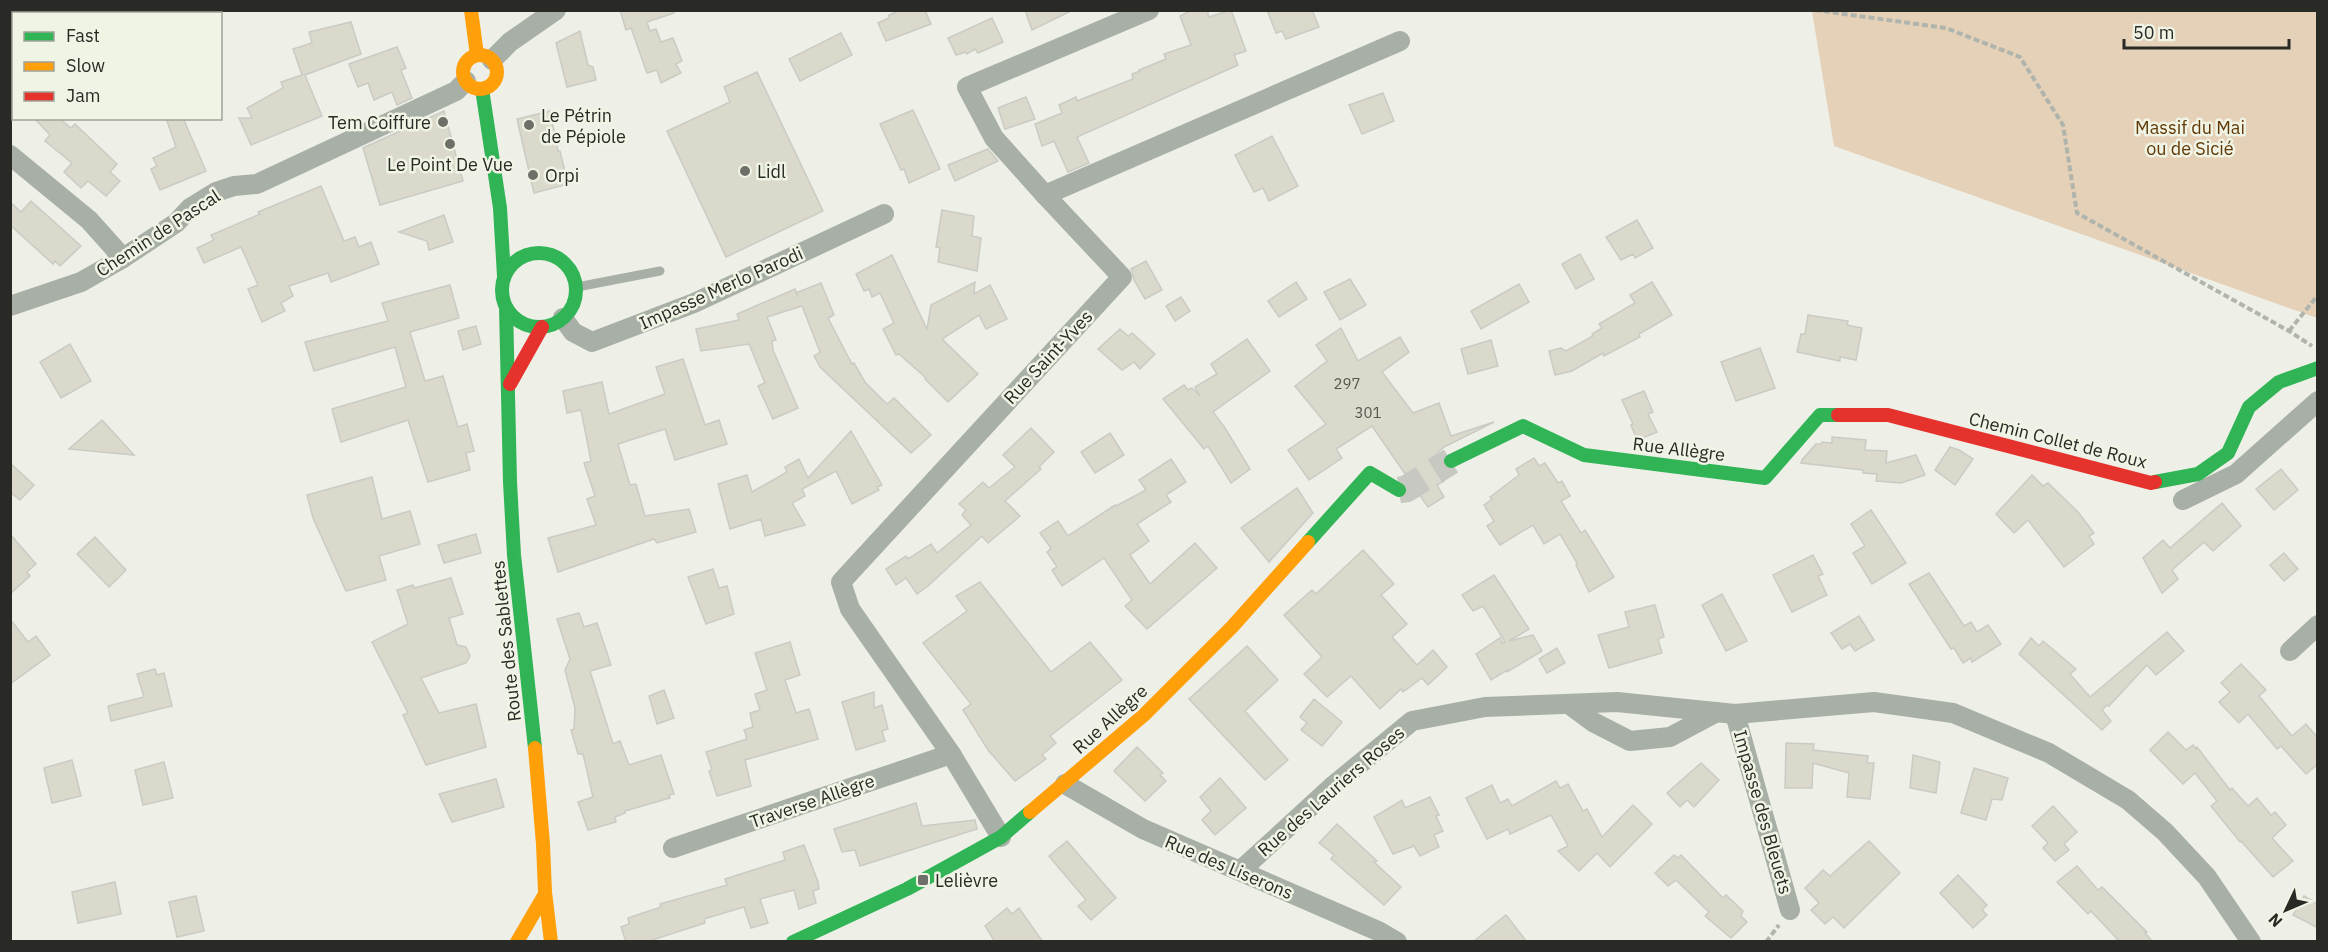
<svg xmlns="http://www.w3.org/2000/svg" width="2328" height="952" font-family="'IBM Plex Sans',sans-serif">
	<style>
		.green { fill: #e5d0b8 }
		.building { fill: #dbd9cb; stroke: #cacbc4; stroke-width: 1.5 }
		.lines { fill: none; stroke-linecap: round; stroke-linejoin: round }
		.secondary-tunnel { stroke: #c7c8c1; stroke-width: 27; stroke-dasharray: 27 14; stroke-linecap: butt }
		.path { stroke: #afb4ac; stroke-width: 4; stroke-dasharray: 6 3; stroke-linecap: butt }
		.lane { stroke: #a7afa6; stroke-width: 9 }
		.street { stroke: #a7afa6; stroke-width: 20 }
		.fast { stroke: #30b455; stroke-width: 14 }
		.slow { stroke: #ff9f0a; stroke-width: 14 }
		.jam { stroke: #e5322d; stroke-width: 14 }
		.poi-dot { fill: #6e6f69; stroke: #eff4e4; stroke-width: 2 }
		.labels { text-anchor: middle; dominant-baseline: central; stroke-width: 5; stroke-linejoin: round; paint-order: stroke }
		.number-label { font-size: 15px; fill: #56574f }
		.poi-label { font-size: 18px; fill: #292a25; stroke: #eff4e4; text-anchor: start }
		.park-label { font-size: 18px; fill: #623805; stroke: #eff4e4 }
		.street-label { font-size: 18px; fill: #292a25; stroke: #eff4e4 }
	</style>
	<rect width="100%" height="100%" fill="#eef0e8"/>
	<polygon class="green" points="1812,11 2317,11 2317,318 1834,146"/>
	<g class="building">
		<polygon points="620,10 673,10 674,13 647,22 650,31 656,29 661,42 673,38 682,61 676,64 681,73 661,83 657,70 647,73 631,28 626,30"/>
		<polygon points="901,10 925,10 931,24 886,41 878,23 889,18 889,15"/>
		<polygon points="1025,10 1073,10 1032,30"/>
		<polygon points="1192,10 1207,10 1209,17 1231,10 1246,51 1234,55 1238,65 1077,137 1089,163 1068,172 1054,141 1042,146 1035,124 1062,113 1059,105 1076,97 1077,101 1133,79 1132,74 1140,71 1139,70 1166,59 1164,54 1191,45 1180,16"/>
		<polygon points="1267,10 1312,10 1319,27 1286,39 1282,31 1276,33"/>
		<polygon points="992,18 1003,42 978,53 975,49 967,54 966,52 956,55 948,38"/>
		<polygon points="351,22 361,54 305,75 322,116 251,145 239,118 252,118 247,108 283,88 281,82 302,75 293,49 312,43 309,32"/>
		<polygon points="580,31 588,65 593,67 596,80 567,87 556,43"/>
		<polygon points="841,33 852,55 800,81 789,59"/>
		<polygon points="397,47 406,68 401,70 412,98 397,105 392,92 374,100 368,83 358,87 349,64"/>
		<polygon points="757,72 823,211 726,257 667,131 730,102 724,87"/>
		<polygon points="1383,93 1394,121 1362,134 1349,105"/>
		<polygon points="1026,97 1035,119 1005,129 998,108"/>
		<polygon points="913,110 940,169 909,183 904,169 901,170 880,124"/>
		<polygon points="444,111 463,181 380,205 363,148"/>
		<polygon points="550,111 558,151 560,151 568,184 534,193 517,119"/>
		<polygon points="34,118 59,118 71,128 75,124 117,164 110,172 120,181 106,196 88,181 81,188 64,172 72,163 45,141 50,135"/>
		<polygon points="166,118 183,118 206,171 160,190 151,169 157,166 153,158 176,147"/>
		<polygon points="1272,136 1298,186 1269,201 1263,188 1254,192 1235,155"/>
		<polygon points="988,149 998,161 955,181 948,165"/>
		<polygon points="321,186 344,241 355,237 359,247 371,242 379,264 331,282 328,273 289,286 293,296 281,303 285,311 262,322 248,289 258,285 241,247 204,263 197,248 214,240 211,235 260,214 258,212"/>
		<polygon points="31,201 81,246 60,266 55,261 53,264 10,225 10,202 21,212"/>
		<polygon points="942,210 974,216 972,236 981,238 977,271 938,262 940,248 936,247"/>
		<polygon points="444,215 453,242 429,250 427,241 399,232"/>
		<polygon points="1637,220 1653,248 1635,258 1633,254 1621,260 1606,237"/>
		<polygon points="1580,254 1594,279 1576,289 1562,264"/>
		<polygon points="892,255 927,329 931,305 975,282 974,294 990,285 1007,319 986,329 979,315 942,339 978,374 948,402 925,379 926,378 899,354 896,355 883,329 894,323 880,293 872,297 869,289 864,291 856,274"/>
		<polygon points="1146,261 1162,290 1145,299 1134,280 1131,269"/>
		<polygon points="1350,279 1366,305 1340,320 1324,292"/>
		<polygon points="1296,282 1307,299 1279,317 1268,301"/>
		<polygon points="1652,282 1672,315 1639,334 1640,337 1604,356 1603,353 1572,371 1555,375 1549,351 1561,348 1566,351 1593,336 1592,334 1602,328 1599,324 1635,303 1630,295"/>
		<polygon points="821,283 834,315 828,318 852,364 854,363 865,382 887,404 894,398 931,435 911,453 820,367 814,356 820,352 802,306 767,317 776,340 772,341 773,350 798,408 773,419 758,386 765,383 749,344 701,351 696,329 739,320 737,314 795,289 798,297 796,293"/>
		<polygon points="1519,284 1529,302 1481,329 1471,311"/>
		<polygon points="450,285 459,318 410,332 425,381 443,376 458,427 467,424 474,451 466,453 470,470 428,482 408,420 341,442 332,409 406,387 395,347 314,371 305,342 388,321 382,303"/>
		<polygon points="1181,297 1190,311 1175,321 1166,306"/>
		<polygon points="1808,315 1848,321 1847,325 1862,328 1856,360 1840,357 1840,361 1797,352 1801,334 1805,334"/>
		<polygon points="476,326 481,344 463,350 458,331"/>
		<polygon points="1341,328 1358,361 1400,337 1409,352 1382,372 1413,413 1439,403 1451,436 1494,422 1444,447 1438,452 1435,459 1436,468 1444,481 1437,485 1444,497 1428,507 1372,426 1336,449 1342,458 1309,480 1288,450 1326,424 1295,386 1327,361 1316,345"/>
		<polygon points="1120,329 1128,336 1132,333 1155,354 1140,369 1134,362 1122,370 1098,349"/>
		<polygon points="1247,339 1270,371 1213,412 1225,428 1250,469 1231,483 1208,446 1204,449 1163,399 1184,385 1188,390 1192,388 1200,396 1195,387 1217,374 1211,364"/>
		<polygon points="1491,340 1498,366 1468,374 1461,349"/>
		<polygon points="70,344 91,381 61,398 40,362"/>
		<polygon points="1760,348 1775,388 1736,401 1721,362"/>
		<polygon points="683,359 705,425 719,420 727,444 675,460 665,429 618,444 630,485 636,484 645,516 689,509 696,532 657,543 654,539 558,572 548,538 596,525 587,499 595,496 584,463 591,461 581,410 567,413 563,391 602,382 609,414 665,394 656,367"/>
		<polygon points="1644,391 1653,412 1648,414 1657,432 1637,440 1631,425 1633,424 1622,400"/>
		<polygon points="102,420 134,455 69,449"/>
		<polygon points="1031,428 1054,452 1039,467 1041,469 1005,501 1020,516 988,543 982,536 928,586 917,594 906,578 896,585 886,569 906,556 908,559 931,544 937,553 971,525 962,515 966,510 959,504 983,482 989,488 1015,467 1003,455"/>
		<polygon points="851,431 882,485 877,487 879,490 852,504 836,471 802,489 805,496 792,503 805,525 765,536 761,519 730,529 718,484 747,475 752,492 787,472 785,467 799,459 808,478"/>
		<polygon points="1110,433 1124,455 1095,473 1081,452"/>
		<polygon points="1832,437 1866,440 1865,450 1887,451 1886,463 1916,455 1925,475 1901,483 1876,481 1877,474 1863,473 1863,470 1801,463 1802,460 1816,444 1821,444 1822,442 1832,443"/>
		<polygon points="1950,447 1959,450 1973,459 1955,485 1935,470"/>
		<polygon points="1534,458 1539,466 1545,463 1558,483 1562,481 1570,496 1561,501 1581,533 1585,530 1614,577 1589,592 1576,565 1577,563 1560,534 1544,544 1533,525 1500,545 1487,526 1494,521 1484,505 1492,499 1490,497 1519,475 1516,469"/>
		<polygon points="1171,459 1186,482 1166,495 1171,502 1137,524 1149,541 1130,555 1150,584 1195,543 1217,568 1147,629 1125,606 1132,600 1104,558 1062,586 1052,570 1057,567 1047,552 1051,548 1040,533 1058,521 1068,536 1115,505 1116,506 1146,490 1139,480"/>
		<polygon points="10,463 34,485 20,500 10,492"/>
		<polygon points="2281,469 2298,490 2274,510 2256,489"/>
		<polygon points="2032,475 2043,486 2048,483 2078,512 2094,533 2089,536 2094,544 2064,567 2028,520 2014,533 1996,514"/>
		<polygon points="372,477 382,519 410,511 420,544 379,556 386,580 346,591 313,518 307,495"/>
		<polygon points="1297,488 1313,513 1269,562 1241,528"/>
		<polygon points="2222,503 2241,526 2213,551 2204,542 2172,570 2178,579 2162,593 2143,558 2163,540 2170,548"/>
		<polygon points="1871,510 1906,563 1872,584 1853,553 1865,546 1851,524"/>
		<polygon points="10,534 36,564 27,572 30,576 10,594"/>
		<polygon points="476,534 481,553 444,563 438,545"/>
		<polygon points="95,537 126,570 109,587 77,554"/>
		<polygon points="1363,550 1394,584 1381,595 1407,624 1392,637 1417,665 1433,650 1447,667 1428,685 1422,678 1403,692 1401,689 1380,709 1351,676 1327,697 1304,674 1322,657 1284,615 1312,590 1316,594"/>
		<polygon points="2284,553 2298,569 2284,581 2270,565"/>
		<polygon points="1813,555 1823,574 1818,576 1827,595 1792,612 1773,575"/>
		<polygon points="713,569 719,588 727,586 734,614 706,624 688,577"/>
		<polygon points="1929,573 1964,626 1971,622 1977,632 1988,625 2001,644 1972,662 1971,658 1963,663 1954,648 1951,649 1909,584"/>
		<polygon points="1494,575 1529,629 1509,641 1533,635 1542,651 1507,672 1507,670 1491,680 1476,654 1500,638 1502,643 1505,642 1483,606 1473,611 1462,595"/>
		<polygon points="451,578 463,614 449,618 457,645 466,647 470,656 466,663 421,678 439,713 476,704 486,747 426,765 403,715 408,713 372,642 408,624 397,590 413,585 414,588"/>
		<polygon points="980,582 1051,672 1090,642 1122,680 1050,736 1056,743 1042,755 1046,759 1015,781 988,750 963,710 971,704 923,643 967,611 956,596"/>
		<polygon points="1722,594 1747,641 1726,651 1702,605"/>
		<polygon points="1655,605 1664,637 1658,639 1662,653 1609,668 1598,635 1629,627 1625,612"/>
		<polygon points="579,613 584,627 597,623 611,665 590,671 613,744 620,741 629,765 661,755 674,794 669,795 670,798 625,811 625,813 615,817 616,822 588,830 578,802 593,797 583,754 578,754 571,730 574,729 575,708 565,670 570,659 557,619"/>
		<polygon points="1859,616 1874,640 1855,651 1850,644 1842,649 1831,633"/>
		<polygon points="10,619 28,642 36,636 50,655 10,684"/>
		<polygon points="2167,632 2184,651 2156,675 2147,665 2109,706 2107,705 2102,710 2111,721 2102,730 2019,654 2031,638 2039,646 2043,641 2076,669 2070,674 2090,697"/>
		<polygon points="790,642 800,675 785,680 796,713 809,709 818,739 745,760 751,786 717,796 709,771 712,770 706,752 747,739 744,730 753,727 750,713 760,710 755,694 767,690 755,653"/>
		<polygon points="1247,646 1278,680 1245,711 1288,760 1265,780 1189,699"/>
		<polygon points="1557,648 1565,663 1547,673 1539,659"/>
		<polygon points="2241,664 2266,690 2259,696 2292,736 2306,724 2318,738 2318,764 2306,774 2281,746 2277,749 2248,714 2239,723 2219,702 2230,692 2221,683"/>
		<polygon points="155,669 157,675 164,673 172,706 111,721 108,706 144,697 137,674"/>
		<polygon points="664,690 674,718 657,724 649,696"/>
		<polygon points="874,692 874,708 882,705 888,729 882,731 885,741 856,750 842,702"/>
		<polygon points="1314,699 1342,722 1322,746 1301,730 1307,723 1300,717"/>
		<polygon points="2168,732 2186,750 2193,745 2196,749 2197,747 2230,790 2232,788 2248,806 2257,798 2271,815 2275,812 2286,825 2272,838 2293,861 2273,877 2241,841 2240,842 2211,806 2217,801 2195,773 2183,784 2150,750"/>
		<polygon points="1786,743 1814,744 1813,750 1868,756 1867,763 1874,763 1870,799 1847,797 1849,773 1813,763 1812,788 1785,788"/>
		<polygon points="1137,747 1163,773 1160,775 1166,781 1145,801 1114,771"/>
		<polygon points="1913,755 1940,762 1936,793 1910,788"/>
		<polygon points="72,760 81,796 52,803 44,768"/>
		<polygon points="164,762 173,798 143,805 135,770"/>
		<polygon points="1701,763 1719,780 1694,807 1687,800 1680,807 1667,793"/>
		<polygon points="1974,768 2008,778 2002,800 1992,799 1986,820 1961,813"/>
		<polygon points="1220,778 1246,808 1215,835 1202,820 1211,811 1200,797"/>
		<polygon points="496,779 504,807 452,822 439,794"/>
		<polygon points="1556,781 1560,788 1568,784 1583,811 1587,809 1602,837 1633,805 1652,824 1610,867 1597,853 1579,871 1558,851 1568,846 1551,815 1510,834 1508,829 1487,839 1466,798 1492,785 1500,803 1508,799 1512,806"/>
		<polygon points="1430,797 1439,815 1436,816 1443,831 1434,835 1439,847 1420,856 1414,846 1393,854 1374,817 1402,800 1405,808"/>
		<polygon points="916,803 922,826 975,820 977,829 860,866 855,850 842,852 834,829"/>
		<polygon points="2053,806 2077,832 2064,844 2069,850 2055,861 2043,848 2048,843 2032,826"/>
		<polygon points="1337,824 1377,861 1374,862 1401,887 1384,905 1331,859 1334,855 1319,843"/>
		<polygon points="1067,841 1116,898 1091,920 1078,906 1086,900 1049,856"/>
		<polygon points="1869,841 1900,873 1844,928 1833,917 1825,924 1811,910 1819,903 1805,888 1823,870 1830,876"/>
		<polygon points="804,845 818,882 819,889 813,891 816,903 799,909 794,890 760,899 768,923 751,928 744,907 704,919 705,923 646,942 626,942 621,927 629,924 628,918 661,907 660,904 727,885 725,879 785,860 783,852"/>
		<polygon points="1674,855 1678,858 1681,855 1723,898 1726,895 1743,911 1741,916 1747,922 1731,938 1705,916 1709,912 1676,880 1668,886 1655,873"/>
		<polygon points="2077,866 2098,890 2102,887 2147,932 2145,933 2153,942 2120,942 2091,911 2088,914 2057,882"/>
		<polygon points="1958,875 1987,905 1982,910 1987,915 1973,928 1940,893"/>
		<polygon points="115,882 121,914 78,923 72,892"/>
		<polygon points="196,896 204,931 177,937 169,902"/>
		<polygon points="2304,896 2318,904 2318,928 2293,915"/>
		<polygon points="1007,908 1012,914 1019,908 1043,942 995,942 985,926"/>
		<polygon points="1506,915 1527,942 1473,942 1497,922"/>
	</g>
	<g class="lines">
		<polyline class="secondary-tunnel" points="1399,490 1406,489 1451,461"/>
		<g class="path">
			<polyline points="1815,10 1946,28 2020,57 2063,125 2077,213 2289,331 2312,346"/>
			<polyline points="2289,331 2318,295"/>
			<polyline points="1766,942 1779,925"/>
		</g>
		<polyline class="lane" points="577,287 660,271"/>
		<g class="street">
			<polyline points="492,60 510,42 556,10"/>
			<polyline points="10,155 89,220 123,258"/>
			<polyline points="1045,195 994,138 967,87 1149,10"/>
			<polyline points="10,306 81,282 123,258 176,223 190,208 216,192 234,186 257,184 456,91 466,81"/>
			<polyline points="563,318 573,332 592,342 694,303 884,214"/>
			<polyline points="2183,500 2236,474 2318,401"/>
			<polyline points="2290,651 2318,625"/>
			<polyline points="1570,705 1593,722 1630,741 1670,737 1717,712"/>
			<polyline points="1735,714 1790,910"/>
			<polyline points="1065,784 1143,829 1378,931 1397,942"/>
			<polyline points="1001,837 951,754 850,609 841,582 1122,277 1045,195 1400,41"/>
			<polyline points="673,848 951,754"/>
			<polyline points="1240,871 1334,785 1412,721 1485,707 1617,702 1735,714 1874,702 1953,713 2049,753 2128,800 2165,832 2207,877 2251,942"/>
		</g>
		<g class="fast">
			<polyline points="482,89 500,208 504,276"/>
			<circle cx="539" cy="290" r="37"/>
			<polyline points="506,307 510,482 514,555 535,748"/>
			<polyline points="1451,461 1523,426 1584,455 1765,478 1820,415 1838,415"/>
			<polyline points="2155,482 2198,474 2228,453 2249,407 2279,382 2318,368"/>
			<polyline points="1308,542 1370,473 1399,490"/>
			<polyline points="793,942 907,889 1001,837 1030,812"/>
		</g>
		<g class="slow">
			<polyline points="471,10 477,55"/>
			<circle cx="480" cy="72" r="17"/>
			<polyline points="535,748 543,844 545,892 551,942"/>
			<polyline points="1030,812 1144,715 1232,627 1308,542"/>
			<polyline points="517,942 545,894"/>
		</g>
		<g class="jam">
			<polyline points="510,384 542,327"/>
			<polyline points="1838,415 1888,415 2151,483 2155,482"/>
		</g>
	</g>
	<g class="poi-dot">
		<circle cx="443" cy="122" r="6"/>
		<circle cx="529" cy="125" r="6"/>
		<circle cx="450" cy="144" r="6"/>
		<circle cx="745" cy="171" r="6"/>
		<circle cx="533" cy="175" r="6"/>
		<rect x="917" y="874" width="12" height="12" rx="3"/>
	</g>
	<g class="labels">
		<g class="number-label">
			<text x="1347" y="383">297</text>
			<text x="1368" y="412">301</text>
		</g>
		<g class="poi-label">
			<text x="541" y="115">Le Pétrin<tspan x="541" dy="21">de Pépiole</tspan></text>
			<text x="431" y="122" text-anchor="end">Tem Coiffure</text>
			<text x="450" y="164" text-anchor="middle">Le Point De Vue</text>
			<text x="757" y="171">Lidl</text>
			<text x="545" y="175">Orpi</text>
			<text x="935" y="880">Lelièvre</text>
		</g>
		<g class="park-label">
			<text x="2190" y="127">Massif du Mai<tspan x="2190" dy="21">ou de Sicié</tspan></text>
		</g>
		<g class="street-label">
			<text transform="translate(158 233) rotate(-33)">Chemin de Pascal</text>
			<text transform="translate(721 288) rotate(-24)">Impasse Merlo Parodi</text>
			<text transform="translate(1048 357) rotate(-47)">Rue Saint-Yves</text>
			<text transform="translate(2058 440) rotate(14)">Chemin Collet de Roux</text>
			<text transform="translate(1679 449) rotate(7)">Rue Allègre</text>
			<text transform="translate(506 641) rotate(-96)">Route des Sablettes</text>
			<text transform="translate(1110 719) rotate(-42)">Rue Allègre</text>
			<text transform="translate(1331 791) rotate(-41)">Rue des Lauriers Roses</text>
			<text transform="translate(812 801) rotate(-19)">Traverse Allègre</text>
			<text transform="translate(1763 812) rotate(74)">Impasse des Bleuets</text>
			<text transform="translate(1229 867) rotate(23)">Rue des Liserons</text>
		</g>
	</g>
	<rect width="2328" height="952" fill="none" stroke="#292a25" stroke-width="24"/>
	<rect x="12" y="12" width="210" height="108" fill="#eff4e4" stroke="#a0a398" stroke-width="1.5"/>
	<rect x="24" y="32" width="30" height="9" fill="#30b455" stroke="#a0a398" stroke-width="1.5"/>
	<text x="66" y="42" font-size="18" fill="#292a25">Fast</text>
	<rect x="24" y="62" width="30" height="9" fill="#ff9f0a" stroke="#a0a398" stroke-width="1.5"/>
	<text x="66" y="72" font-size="18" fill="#292a25">Slow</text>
	<rect x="24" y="92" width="30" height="9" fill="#e5322d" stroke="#a0a398" stroke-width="1.5"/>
	<text x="66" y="102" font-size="18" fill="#292a25">Jam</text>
	<g transform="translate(2286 910) rotate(226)" stroke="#eff4e4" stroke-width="4.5" paint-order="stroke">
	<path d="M0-4.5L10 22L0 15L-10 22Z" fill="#292a25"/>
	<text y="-9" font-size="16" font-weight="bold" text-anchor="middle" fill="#292a25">N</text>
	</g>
	<path d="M2124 39v9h165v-9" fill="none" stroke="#292a25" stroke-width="3"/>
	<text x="2133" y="39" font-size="18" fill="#292a25" stroke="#eff4e4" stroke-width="4.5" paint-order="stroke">50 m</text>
</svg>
